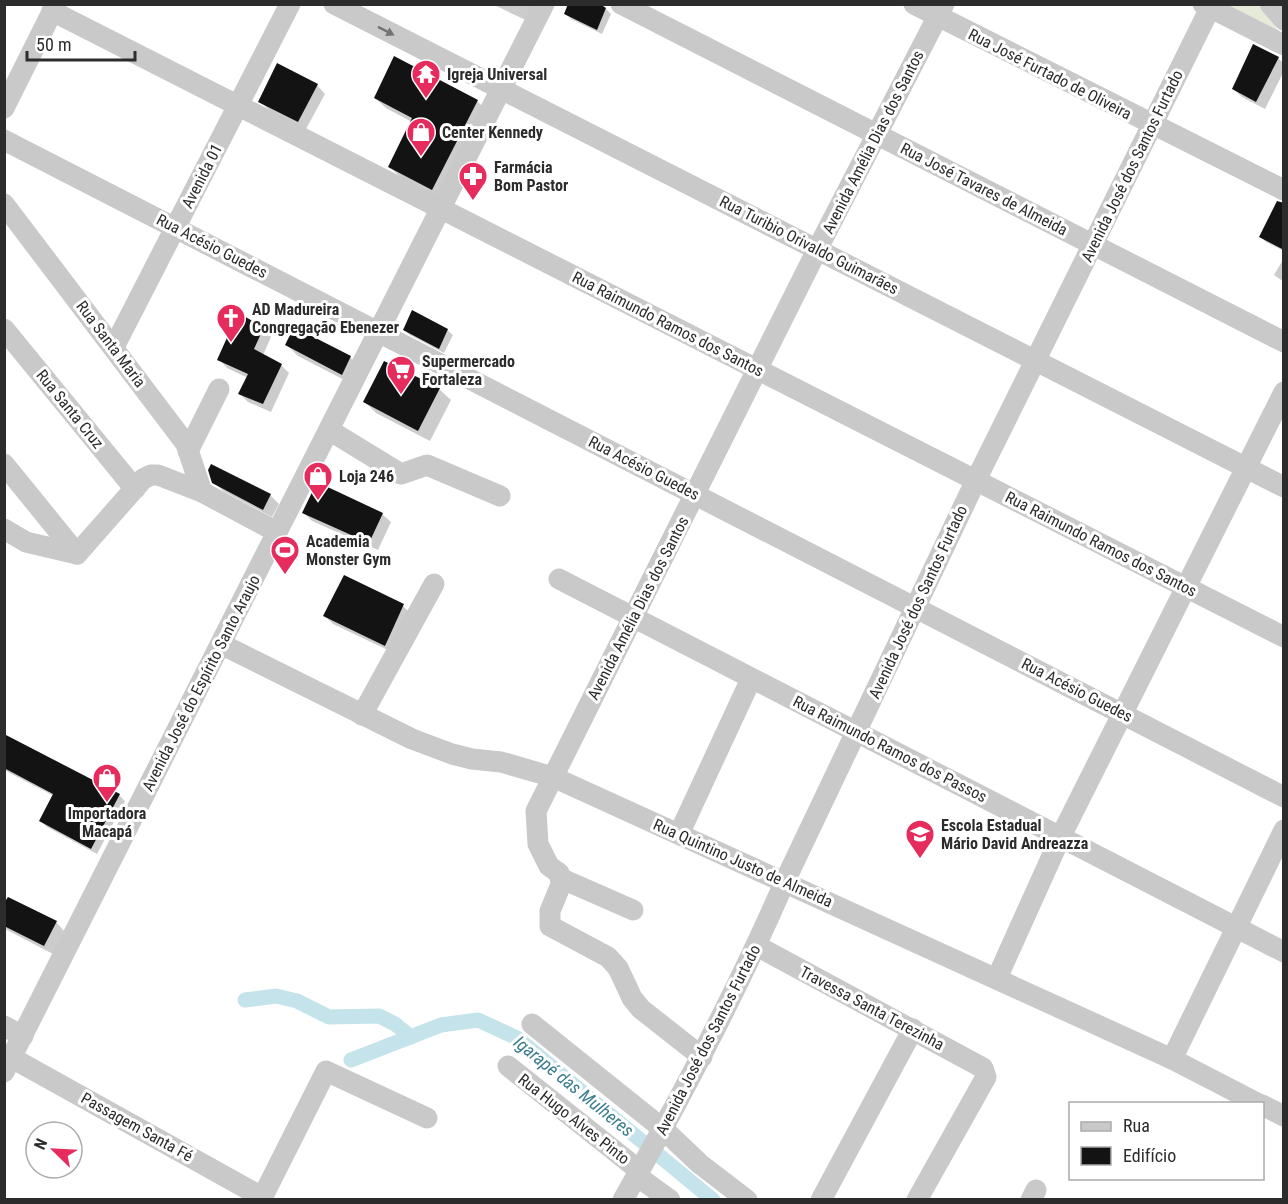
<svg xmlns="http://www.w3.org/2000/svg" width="1288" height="1204" font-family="'Roboto Condensed',sans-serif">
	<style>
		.green { fill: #e5ead9 }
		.shadow { fill: #0003 }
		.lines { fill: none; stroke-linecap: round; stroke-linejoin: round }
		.canal { stroke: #c4e3eb; stroke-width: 15 }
		.building { fill: #131313 }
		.minor { stroke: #c9c9c9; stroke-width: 21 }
		.oneway { fill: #737373 }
		.labels { text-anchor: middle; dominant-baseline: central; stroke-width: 6; stroke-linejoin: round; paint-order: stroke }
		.poi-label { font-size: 16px; font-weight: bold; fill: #2c2c2c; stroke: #fff; text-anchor: start }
		.street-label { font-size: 16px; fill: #2c2c2c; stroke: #fff }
		.water-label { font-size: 18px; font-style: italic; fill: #3a7d8d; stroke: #fff }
	</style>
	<rect width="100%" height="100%" fill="#fff"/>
	<polygon class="green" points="1224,5 1258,5 1282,35"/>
	<g class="shadow">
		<polygon points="492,4 530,4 540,15 536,25"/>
		<polygon points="606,9 611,14 602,34 571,19 566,14"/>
		<polygon points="1278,58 1284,64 1284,71 1265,109 1242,97 1233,89"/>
		<polygon points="317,85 325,94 306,129 269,110 260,101"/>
		<polygon points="375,98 477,101 487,111 442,199 400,177 390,167 412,122 386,108"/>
		<polygon points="1284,209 1284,251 1266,242 1261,237"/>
		<polygon points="1284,258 1284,282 1274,275"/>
		<polygon points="263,328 271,337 263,355 281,365 289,373 271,412 248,402 240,394 248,378 227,368 219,359"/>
		<polygon points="404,330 447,330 453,335 444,353 410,335"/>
		<polygon points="287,345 350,357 362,369 354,385 298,356"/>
		<polygon points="439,389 451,400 430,441 376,413 365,402"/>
		<polygon points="214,482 270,495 279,504 272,517 223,491"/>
		<polygon points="304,513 382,514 391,522 378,550 312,521"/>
		<polygon points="403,606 411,614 394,653 333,624 325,616"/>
		<polygon points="4,735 119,795 125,801 97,854 47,827 41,821 54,796 4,770"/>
		<polygon points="4,906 56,922 64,931 53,954 5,929"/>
	</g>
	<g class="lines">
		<g class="canal">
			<polyline points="245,1000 276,996 297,1001 329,1017 379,1016 395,1024 411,1037"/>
			<polyline points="351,1060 441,1025 478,1020 517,1038 713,1200"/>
		</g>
	</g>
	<g class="building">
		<polygon points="568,4 600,4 606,8 597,30 564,14"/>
		<polygon points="1253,44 1279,57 1256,102 1232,89"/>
		<polygon points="394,56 478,100 432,190 388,167 412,118 374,98"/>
		<polygon points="277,63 318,84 298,122 258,102"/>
		<polygon points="1277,201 1284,203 1284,250 1259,237"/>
		<polygon points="412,310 448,329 439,349 403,330"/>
		<polygon points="238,313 264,327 254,349 282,364 263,404 238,394 248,374 217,360"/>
		<polygon points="294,327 351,356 342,375 285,345"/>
		<polygon points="384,361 440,388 418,431 363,402"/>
		<polygon points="211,464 271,494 263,510 212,483 208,470"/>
		<polygon points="317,482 383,513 369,543 302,513"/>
		<polygon points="344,575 404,604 385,646 323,616"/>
		<polygon points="4,734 120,794 91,849 39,821 53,794 4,768"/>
		<polygon points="8,897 57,921 44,946 4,926 4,903"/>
	</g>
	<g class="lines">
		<g class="minor">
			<polyline points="334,4 1284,487"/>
			<polyline points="621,4 1284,342"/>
			<polyline points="914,4 1284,190"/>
			<polyline points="1203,4 1284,45"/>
			<polyline points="1270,4 1284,20"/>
			<polyline points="52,11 1284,637"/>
			<polyline points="4,108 56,4"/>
			<polyline points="4,140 1284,797"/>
			<polyline points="4,204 186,444 202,492"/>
			<polyline points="4,329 135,489"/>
			<polyline points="114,347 290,4"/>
			<polyline points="329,430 401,474 427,465 500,496"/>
			<polyline points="188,451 219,389"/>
			<polyline points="4,464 77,554"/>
			<polyline points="4,529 26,542 77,554"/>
			<polyline points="77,554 143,479 151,475 158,475 202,492 277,532"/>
			<polyline points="559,579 1284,952"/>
			<polyline points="221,644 412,739 452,754 472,759 501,762 553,777 1172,1059 1259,1104"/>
			<polyline points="362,715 434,584"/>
			<polyline points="679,834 751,679"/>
			<polyline points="560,878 633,910"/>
			<polyline points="757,946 983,1068 986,1077 917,1200"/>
			<polyline points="997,978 1061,836 1284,392"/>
			<polyline points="532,1024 663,1129 700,1164 747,1200"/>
			<polyline points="4,1026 23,1036"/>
			<polyline points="702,1057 641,1009 632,998 618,968 608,957 550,926 550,911 562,882 559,873 549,866 538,844 536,811 817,250 944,4"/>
			<polyline points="12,1058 262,1197"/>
			<polyline points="1172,1059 1284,830"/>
			<polyline points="508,1066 640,1171"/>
			<polyline points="4,1072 544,4"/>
			<polyline points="1262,1105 1284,1116"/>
			<polyline points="637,1176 670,1200"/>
			<polyline points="261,1200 326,1071 427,1118"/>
			<path d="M623,1200c59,-104 114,-209 162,-319l191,-401 236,-476"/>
			<polyline points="821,1200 913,1029"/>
			<polyline points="1031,1200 1036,1190"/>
		</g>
	</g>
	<defs><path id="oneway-solid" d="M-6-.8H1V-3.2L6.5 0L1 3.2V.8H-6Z" transform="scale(1.5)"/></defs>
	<use class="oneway" href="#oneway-solid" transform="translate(386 31) rotate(27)"/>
	<defs>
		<g id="temple-pin" transform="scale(1.5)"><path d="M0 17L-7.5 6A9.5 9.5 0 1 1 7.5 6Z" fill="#e62b5d" stroke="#fff"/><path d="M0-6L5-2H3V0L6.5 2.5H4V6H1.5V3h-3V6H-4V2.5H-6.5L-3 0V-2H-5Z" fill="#fff"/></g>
		<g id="shop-pin" transform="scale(1.5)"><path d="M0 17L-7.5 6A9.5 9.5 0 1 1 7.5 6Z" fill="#e62b5d" stroke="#fff"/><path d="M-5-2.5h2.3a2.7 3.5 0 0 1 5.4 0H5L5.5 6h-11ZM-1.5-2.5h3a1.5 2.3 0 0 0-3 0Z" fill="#fff"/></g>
		<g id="pharmacy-pin" transform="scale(1.5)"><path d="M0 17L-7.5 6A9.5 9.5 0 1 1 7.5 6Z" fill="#e62b5d" stroke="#fff"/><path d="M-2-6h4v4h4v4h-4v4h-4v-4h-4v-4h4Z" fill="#fff"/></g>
		<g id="church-pin" transform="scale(1.5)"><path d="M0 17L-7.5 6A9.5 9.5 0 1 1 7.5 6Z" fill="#e62b5d" stroke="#fff"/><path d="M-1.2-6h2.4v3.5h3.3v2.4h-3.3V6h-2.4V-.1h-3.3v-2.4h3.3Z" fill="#fff"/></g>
		<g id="supermarket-pin" transform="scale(1.5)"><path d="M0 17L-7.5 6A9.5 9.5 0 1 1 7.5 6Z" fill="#e62b5d" stroke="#fff"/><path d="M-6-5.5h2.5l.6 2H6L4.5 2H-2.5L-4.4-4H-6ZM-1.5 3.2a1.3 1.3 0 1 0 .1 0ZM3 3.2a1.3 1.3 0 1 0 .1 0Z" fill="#fff"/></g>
		<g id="stadium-pin" transform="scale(1.5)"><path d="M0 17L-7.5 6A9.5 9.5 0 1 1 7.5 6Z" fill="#e62b5d" stroke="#fff"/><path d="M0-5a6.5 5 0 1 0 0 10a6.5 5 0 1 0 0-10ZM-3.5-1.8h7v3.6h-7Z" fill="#fff"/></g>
		<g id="school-pin" transform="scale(1.5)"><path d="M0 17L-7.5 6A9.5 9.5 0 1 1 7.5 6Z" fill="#e62b5d" stroke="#fff"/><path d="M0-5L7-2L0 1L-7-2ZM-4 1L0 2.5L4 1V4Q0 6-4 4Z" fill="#fff"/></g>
	</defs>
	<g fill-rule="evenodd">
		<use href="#temple-pin" x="426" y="74"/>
		<use href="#shop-pin" x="421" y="132"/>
		<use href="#pharmacy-pin" x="473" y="176"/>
		<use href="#church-pin" x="231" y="318"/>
		<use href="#supermarket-pin" x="401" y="370"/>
		<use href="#shop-pin" x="318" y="476"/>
		<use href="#stadium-pin" x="285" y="550"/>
		<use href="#shop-pin" x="107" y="778"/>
		<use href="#school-pin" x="920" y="834"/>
	</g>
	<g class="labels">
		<g class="poi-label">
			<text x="447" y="74">Igreja Universal</text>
			<text x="442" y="132">Center Kennedy</text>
			<text x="494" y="167">Farmácia<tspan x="494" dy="18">Bom Pastor</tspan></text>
			<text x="252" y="309">AD Madureira<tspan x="252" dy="18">Congregação Ebenezer</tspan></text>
			<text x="422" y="361">Supermercado<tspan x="422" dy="18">Fortaleza</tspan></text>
			<text x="339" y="476">Loja 246</text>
			<text x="306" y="541">Academia<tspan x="306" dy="18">Monster Gym</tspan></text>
			<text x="107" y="813" text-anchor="middle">Importadora<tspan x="107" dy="18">Macapá</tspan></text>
			<text x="941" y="825">Escola Estadual<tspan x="941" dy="18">Mário David Andreazza</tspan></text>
		</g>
		<g class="street-label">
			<text transform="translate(1050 74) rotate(27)">Rua José Furtado de Oliveira</text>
			<text transform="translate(873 142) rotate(-63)">Avenida Amélia Dias dos Santos</text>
			<text transform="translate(1132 166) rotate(-64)">Avenida José dos Santos Furtado</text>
			<text transform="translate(202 176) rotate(-63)">Avenida 01</text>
			<text transform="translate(984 189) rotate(27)">Rua José Tavares de Almeida</text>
			<text transform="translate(809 245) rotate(27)">Rua Turibio Orivaldo Guimarães</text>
			<text transform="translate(212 246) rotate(27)">Rua Acésio Guedes</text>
			<text transform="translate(668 324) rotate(27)">Rua Raimundo Ramos dos Santos</text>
			<text transform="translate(111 344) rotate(53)">Rua Santa Maria</text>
			<text transform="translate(70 409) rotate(51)">Rua Santa Cruz</text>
			<text transform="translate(644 468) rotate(27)">Rua Acésio Guedes</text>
			<text transform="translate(1101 544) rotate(27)">Rua Raimundo Ramos dos Santos</text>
			<text transform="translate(918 602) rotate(-65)">Avenida José dos Santos Furtado</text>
			<text transform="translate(638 608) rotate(-63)">Avenida Amélia Dias dos Santos</text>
			<text transform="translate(201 683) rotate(-63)">Avenida José do Espírito Santo Araujo</text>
			<text transform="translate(1077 690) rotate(27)">Rua Acésio Guedes</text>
			<text transform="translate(890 749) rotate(27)">Rua Raimundo Ramos dos Passos</text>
			<text transform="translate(743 863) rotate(24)">Rua Quintino Justo de Almeida</text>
			<text transform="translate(872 1008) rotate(28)">Travessa Santa Terezinha</text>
			<text transform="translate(708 1040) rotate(-63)">Avenida José dos Santos Furtado</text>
			<text transform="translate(574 1119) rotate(38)">Rua Hugo Alves Pinto</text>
			<text transform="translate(137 1127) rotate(29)">Passagem Santa Fé</text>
		</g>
		<g class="water-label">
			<text transform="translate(574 1086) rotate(39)">Igarapé das Mulheres</text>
		</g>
	</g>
	<rect width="1288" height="1204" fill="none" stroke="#2c2c2c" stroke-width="12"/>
	<rect x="1069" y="1102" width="195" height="78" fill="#ffffff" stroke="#ababab" stroke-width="1.5"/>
	<rect x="1081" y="1122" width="30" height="9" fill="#c9c9c9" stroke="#ababab" stroke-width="1.5"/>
	<text x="1123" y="1132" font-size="18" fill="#2c2c2c">Rua</text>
	<rect x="1081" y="1147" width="30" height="18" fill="#131313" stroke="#ababab" stroke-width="1.5"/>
	<text x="1123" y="1162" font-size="18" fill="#2c2c2c">Edifício</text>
	<g transform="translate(54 1150) rotate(294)"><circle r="28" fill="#ffffff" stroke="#ababab" stroke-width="1.5"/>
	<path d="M0-4.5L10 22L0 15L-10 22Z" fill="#e62b5d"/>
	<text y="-9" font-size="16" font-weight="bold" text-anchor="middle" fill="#2c2c2c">N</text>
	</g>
	<path d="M27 51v9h108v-9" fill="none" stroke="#2c2c2c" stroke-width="3"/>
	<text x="36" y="51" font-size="18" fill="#2c2c2c" stroke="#ffffff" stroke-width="4.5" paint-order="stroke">50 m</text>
</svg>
